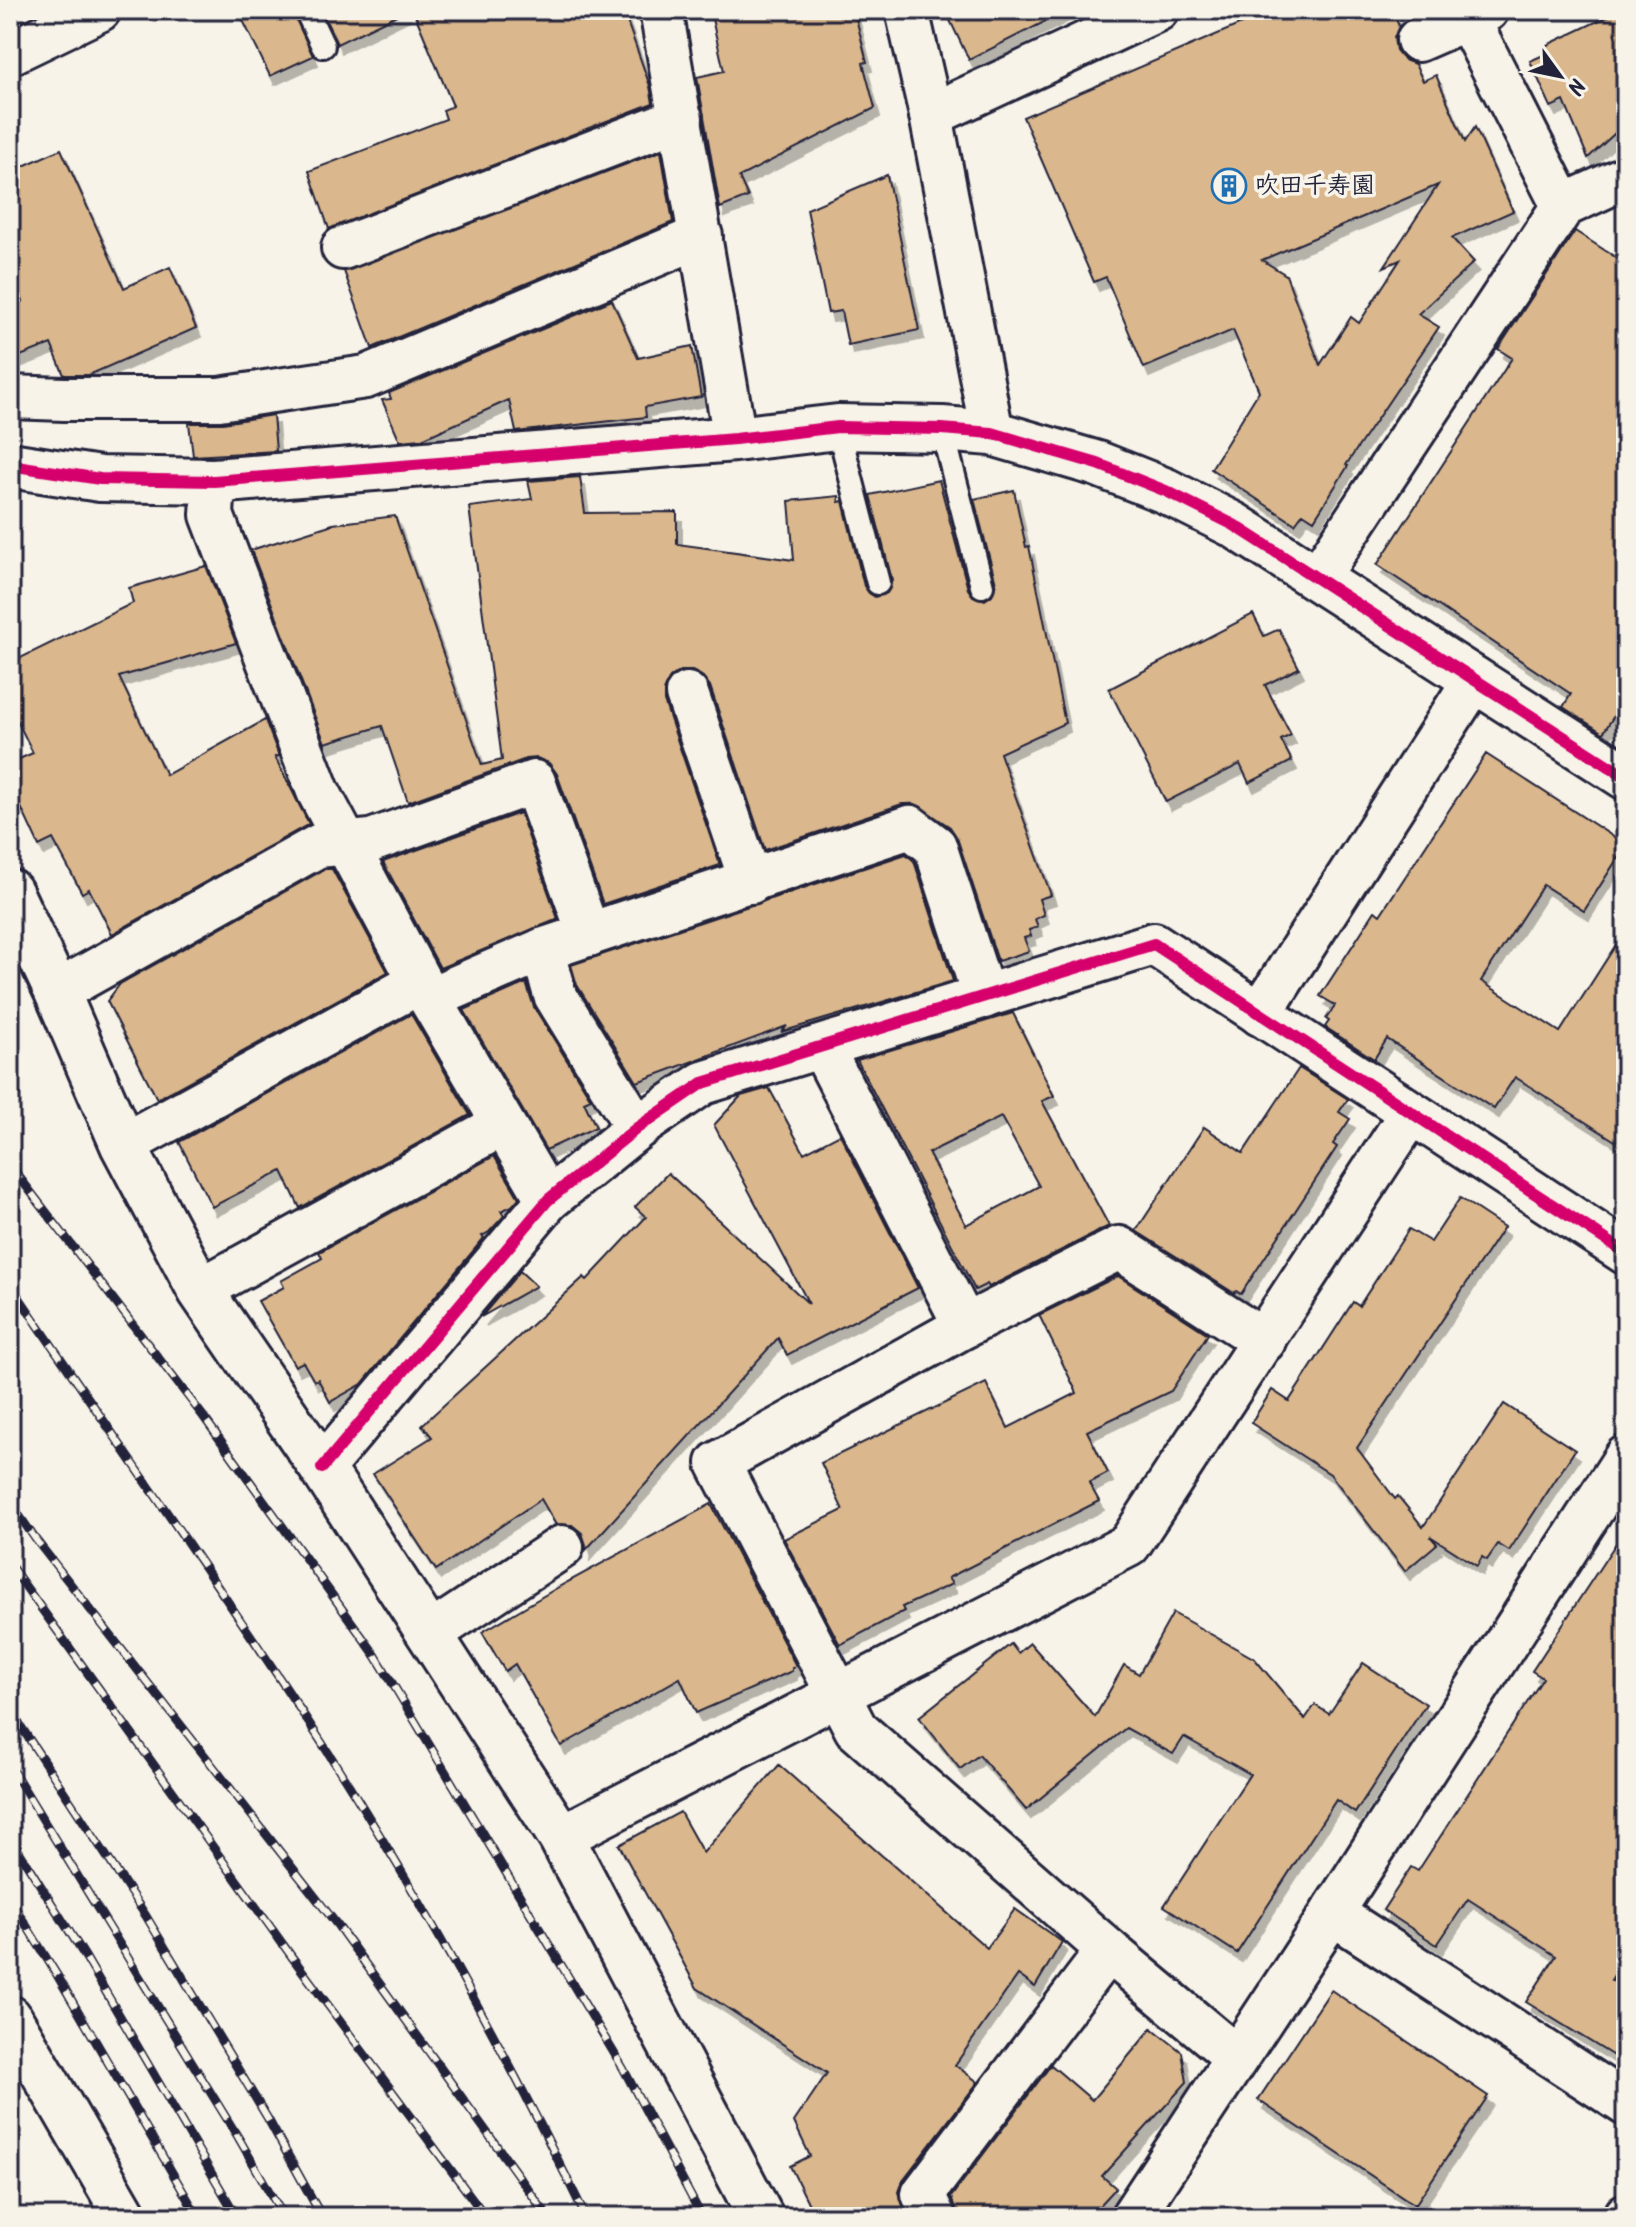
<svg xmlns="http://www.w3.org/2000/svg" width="1636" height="2227" font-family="Kalam,'Klee One',sans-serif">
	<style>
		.building { fill: #dab78c; stroke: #22223b; stroke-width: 2; fill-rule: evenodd; filter: url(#shadow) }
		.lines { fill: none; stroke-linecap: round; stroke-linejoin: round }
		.service-casing { stroke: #22223b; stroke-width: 28 }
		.minor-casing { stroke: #22223b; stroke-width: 48 }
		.tertiary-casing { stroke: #22223b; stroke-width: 50 }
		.service { stroke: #f7f3e8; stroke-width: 22 }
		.minor { stroke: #f7f3e8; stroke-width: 42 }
		.tertiary { stroke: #f7f3e8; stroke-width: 44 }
		.rail-casing { stroke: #22223b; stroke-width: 9 }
		.rail { stroke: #f7f3e8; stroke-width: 6; stroke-dasharray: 18; stroke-linecap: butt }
		.cycleway-casing { stroke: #f7f3e8; stroke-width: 17 }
		.cycleway { stroke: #d6006c; stroke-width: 12 }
		.labels { text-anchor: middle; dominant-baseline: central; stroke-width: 7; stroke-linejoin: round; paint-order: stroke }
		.poi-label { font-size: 24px; font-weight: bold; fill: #22223b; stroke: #f7f3e8; text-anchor: start }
	</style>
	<defs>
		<filter id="shadow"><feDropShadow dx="5" dy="9" stdDeviation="0" flood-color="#0004"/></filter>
	</defs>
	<rect width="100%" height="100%" fill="#f7f3e8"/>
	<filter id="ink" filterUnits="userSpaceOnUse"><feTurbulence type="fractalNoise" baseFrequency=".0125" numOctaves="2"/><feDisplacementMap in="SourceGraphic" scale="16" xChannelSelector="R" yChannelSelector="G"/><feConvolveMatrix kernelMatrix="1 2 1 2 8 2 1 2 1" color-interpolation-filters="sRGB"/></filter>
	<g filter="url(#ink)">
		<g class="building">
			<polygon points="238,10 292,10 313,56 270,76"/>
			<polygon points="321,10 407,10 337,44"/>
			<polygon points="413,10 623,10 650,86 653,103 329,229 309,171 446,119 443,110 453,106"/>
			<polygon points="710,10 854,10 867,62 863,63 875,108 739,177 748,197 720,208 697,77 724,71"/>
			<polygon points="945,10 1068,10 969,60"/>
			<path d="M1274,10h118l7,16 -5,12 2,12 8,10 11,4 8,17 13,-6 29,67 10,-15 38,84 -61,27 22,24 -56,52 21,13 -93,138 2,1 -34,54 -11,-7 -8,11 -84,-55 48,-78 -26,-61 -89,38 -38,-91 -12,5 -71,-165zM1438,185l-54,82 16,-7 -41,63 -8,-6 -31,48 -34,-90 -24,-15z"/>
			<polygon points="1621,10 1626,10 1626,123 1588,158 1564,101 1551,107 1530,61 1548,53 1545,46"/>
			<polygon points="61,149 124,288 170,267 196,328 89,375 64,375 51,344 10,360 10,307 23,301 10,270 10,172"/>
			<polygon points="661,151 673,222 372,348 344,271"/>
			<polygon points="887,175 919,330 848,345 841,311 828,313 807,209"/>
			<polygon points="1575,231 1626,264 1626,697 1603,733 1563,707 1571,694 1377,565 1512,358 1498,349"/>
			<polygon points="612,300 638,358 692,346 701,397 645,407 646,417 516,432 509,400 422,439 400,441 382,400 391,399 389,393"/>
			<polygon points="273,415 276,451 193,456 189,423 223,423"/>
			<polygon points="580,477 585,513 677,512 677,544 794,560 789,501 839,496 839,502 843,501 864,586 869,593 875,597 887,593 892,580 870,495 939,480 968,589 973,596 985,600 992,595 996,583 974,499 1014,490 1026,547 1029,546 1065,723 1000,753 1051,895 1039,899 1044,915 1035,919 1038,927 1029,930 1031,936 1024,938 1029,951 998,961 957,838 950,827 915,804 902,804 765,850 710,686 703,677 692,671 680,671 670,678 664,689 664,701 720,865 603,904 557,774 549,763 537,758 526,759 408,802 382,726 325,743 251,550 333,524 395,516 482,765 502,760 469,507 532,499 528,481"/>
			<polygon points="206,566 236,643 119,677 166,775 265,720 279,756 275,757 309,824 112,934 89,889 82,893 53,839 39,846 20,805 10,809 10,763 33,753 10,706 10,663 133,603 129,588"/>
			<polygon points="1253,614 1264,636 1279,629 1299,668 1265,685 1291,735 1281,740 1292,761 1249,783 1240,764 1166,802 1109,689"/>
			<polygon points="1486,754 1626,845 1584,911 1543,885 1481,981 1560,1032 1626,929 1626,1148 1515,1077 1494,1109 1387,1039 1374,1059 1325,1027 1329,1021 1326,1019 1335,1005 1320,996 1375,911 1380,915"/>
			<polygon points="520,813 558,919 440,968 383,862"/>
			<polygon points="906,854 914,861 953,981 781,1032 787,1026 637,1082 577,985 571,965"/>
			<polygon points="325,869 332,869 388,972 157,1099 107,1001 120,984"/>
			<polygon points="526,983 534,1007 591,1099 584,1102 596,1127 546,1150 464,1010"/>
			<path d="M1013,1013l41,83 -12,5 67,125 -120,61 -2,-3 -12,6 -118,-230zM1001,1117l38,69 -73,39 -38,-72z"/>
			<polygon points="411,1014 470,1115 300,1208 282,1171 212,1207 179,1142"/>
			<polygon points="1299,1068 1348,1099 1339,1112 1350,1119 1333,1144 1337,1147 1241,1294 1236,1291 1234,1293 1136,1231 1204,1127 1243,1153"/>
			<polygon points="769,1088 804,1153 840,1134 918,1288 787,1355 778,1338 585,1551 586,1545 582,1533 572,1525 556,1525 541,1499 436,1570 373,1474 432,1437 422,1425 584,1277 587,1280 646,1217 635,1207 668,1173 809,1304 714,1125 741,1096"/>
			<polygon points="494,1156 519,1198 512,1206 501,1211 504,1216 489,1232 482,1236 484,1238 362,1384 330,1402 318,1379 314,1381 303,1362 295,1366 258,1301 284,1287 281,1281 322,1258 319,1252"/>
			<polygon points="1460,1198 1504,1227 1357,1448 1395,1499 1398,1496 1423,1527 1504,1404 1575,1450 1509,1551 1498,1544 1487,1560 1482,1557 1477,1566 1430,1536 1437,1544 1405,1571 1330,1474 1251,1423 1272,1390 1289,1401 1353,1302 1359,1306 1409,1229 1431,1242"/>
			<polygon points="520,1271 536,1286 481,1317"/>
			<polygon points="1118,1276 1208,1334 1171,1391 1087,1431 1108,1473 1089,1483 1099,1501 948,1578 952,1584 902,1607 904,1611 840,1645 784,1539 843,1510 821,1463 986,1383 1008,1428 1077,1393 1039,1315"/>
			<polygon points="711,1504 796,1666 792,1668 792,1671 696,1713 680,1678 561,1746 515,1664 505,1671 482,1632 562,1585"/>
			<polygon points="1626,1528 1626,1957 1611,1980 1626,1989 1625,2063 1526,2002 1556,1956 1468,1899 1437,1945 1383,1910 1411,1867 1418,1871 1543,1678 1532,1671"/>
			<polygon points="1173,1613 1255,1659 1305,1719 1315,1705 1329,1714 1363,1663 1426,1704 1355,1813 1336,1800 1237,1953 1164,1906 1250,1774 1184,1737 1173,1754 1126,1728 1026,1810 979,1755 960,1769 919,1717 1011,1644 1018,1653 1030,1643 1095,1717 1124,1665 1139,1674"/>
			<polygon points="779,1765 987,1948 1015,1909 1062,1942 1035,1987 1018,1975 955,2065 978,2082 903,2180 899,2192 907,2217 815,2217 790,2166 810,2156 794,2122 827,2073 697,1988 619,1845 680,1812 703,1853"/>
			<polygon points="1331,1990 1488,2096 1415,2205 1258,2100"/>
			<polygon points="1152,2028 1182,2052 1187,2082 1102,2176 1116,2188 1089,2217 958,2217 951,2197 1051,2065 1092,2100"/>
		</g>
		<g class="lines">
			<g class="service-casing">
				<g id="service">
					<polyline points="306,10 323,46"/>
					<polyline points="838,427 878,583"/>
					<polyline points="942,429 982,586"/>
				</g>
			</g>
			<g class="minor-casing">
				<g id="minor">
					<polyline points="661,10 735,439"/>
					<polyline points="907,10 931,115 992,433"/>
					<polyline points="1468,19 1563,206"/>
					<polyline points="1418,40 1487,10"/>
					<polyline points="10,53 99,10"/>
					<polyline points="931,115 1157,10"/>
					<polyline points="343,248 681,118"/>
					<polyline points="10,397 64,399 219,399 366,377 701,236"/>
					<polyline points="214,481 212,515 318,791 420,982 548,1200"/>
					<polyline points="1318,577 1563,206 1626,177"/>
					<polyline points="687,694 751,882"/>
					<polyline points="542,950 555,995 637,1128"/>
					<polyline points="57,992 318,846 371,841 534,782 589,935"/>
					<polyline points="431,998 542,950 910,827 935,846 984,997"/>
					<polyline points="1260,1014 1475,679"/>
					<polyline points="822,1047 965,1326"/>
					<polyline points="123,1145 420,982"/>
					<polyline points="200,1290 503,1124"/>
					<polyline points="322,1468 548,1200 637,1128 703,1083 1154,944 1626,1253"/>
					<polyline points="430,1634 562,1547"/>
					<polyline points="561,1837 1129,1545 1411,1113"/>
					<polyline points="1332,1913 1626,2104"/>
					<polyline points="10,2017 126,2217"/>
					<polyline points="1236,2057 1108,1950 856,1729 718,1463 965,1326 1119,1248 1264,1341"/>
					<polyline points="934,2217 923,2194 1108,1950"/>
					<polyline points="1132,2217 1332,1913 1626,1457"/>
					<polyline points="1625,2217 1626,2215"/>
				</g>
			</g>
			<g class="tertiary-casing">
				<g id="tertiary">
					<polyline points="10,465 100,479 214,481 735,439 838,427 942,429 992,433 1098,464 1166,491 1234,525 1626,777"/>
					<polyline points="10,892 57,992 123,1145 200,1290 322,1468 561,1837 761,2217"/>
				</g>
			</g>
			<use href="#service" class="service"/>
			<use href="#minor" class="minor"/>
			<use href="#tertiary" class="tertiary"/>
			<g class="rail-casing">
				<g id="rail">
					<polyline points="10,1165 203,1416 376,1656 623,2068 702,2217"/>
					<path d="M10,1284c99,146 202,291 299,439 103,157 195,325 277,494"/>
					<polyline points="10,1502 36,1540 338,1926 548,2217"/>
					<polyline points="10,1565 292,1957 486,2217"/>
					<polyline points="10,1710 146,1916 268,2119 322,2217"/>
					<polyline points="10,1766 238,2137 284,2217"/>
					<polyline points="10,1837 86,1958 237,2217"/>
					<polyline points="10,1899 57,1975 198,2217"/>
				</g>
			</g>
			<use href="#rail" class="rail"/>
			<g class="cycleway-casing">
				<g id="cycleway">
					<polyline points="10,465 100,479 214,481 735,439 838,427 942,429 992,433 1098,464 1166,491 1234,525 1626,777"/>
					<polyline points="322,1468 548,1200 637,1128 703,1083 1154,944 1626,1253"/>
				</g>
			</g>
			<use href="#cycleway" class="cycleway"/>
		</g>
	</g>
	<defs>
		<g id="building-ring" transform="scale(1.8)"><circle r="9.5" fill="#f7f3e8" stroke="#1f6fb2" stroke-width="1.5"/><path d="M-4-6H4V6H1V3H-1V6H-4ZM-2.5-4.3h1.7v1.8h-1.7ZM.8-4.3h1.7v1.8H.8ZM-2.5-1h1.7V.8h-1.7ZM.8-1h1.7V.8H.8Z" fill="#1f6fb2"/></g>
	</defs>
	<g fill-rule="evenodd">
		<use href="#building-ring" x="1229" y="186"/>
	</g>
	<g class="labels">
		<g class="poi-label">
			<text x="1255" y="186">吹田千寿園</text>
		</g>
	</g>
	<rect width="1636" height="2227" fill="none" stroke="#f7f3e8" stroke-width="40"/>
	<rect x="20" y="20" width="1596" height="2187" fill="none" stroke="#22223b" stroke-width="3" filter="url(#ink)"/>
	<g transform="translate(1560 76) rotate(123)" stroke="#f7f3e8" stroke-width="6" paint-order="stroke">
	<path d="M0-6L14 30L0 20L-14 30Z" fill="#22223b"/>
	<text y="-12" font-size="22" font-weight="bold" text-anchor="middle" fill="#22223b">N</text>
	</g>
</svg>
